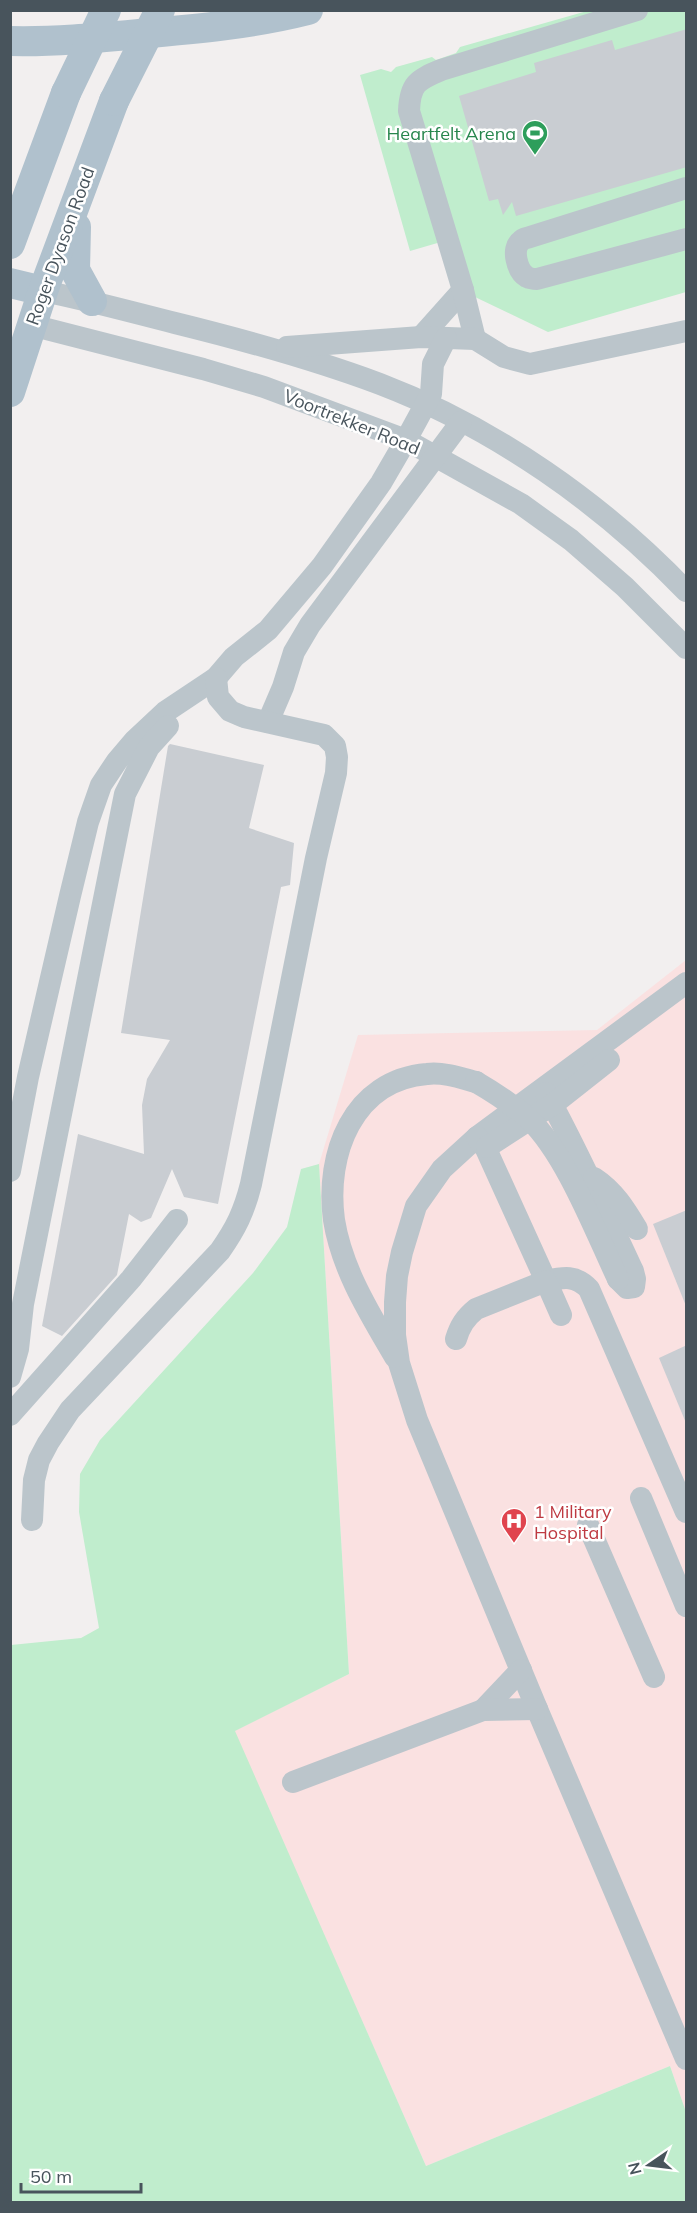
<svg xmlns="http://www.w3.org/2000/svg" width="697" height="2213" font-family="Mulish,sans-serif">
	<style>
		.medical { fill: #fae1e1 }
		.green { fill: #c0edcd }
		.building { fill: #c9cdd2 }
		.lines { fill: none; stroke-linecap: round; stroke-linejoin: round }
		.minor { stroke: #bbc5cb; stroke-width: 22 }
		.major { stroke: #b0c1cd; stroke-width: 30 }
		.minor-bridge { stroke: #bbc5cb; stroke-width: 22 }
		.major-bridge { stroke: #b0c1cd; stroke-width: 30 }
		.labels { text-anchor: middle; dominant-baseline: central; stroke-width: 5; stroke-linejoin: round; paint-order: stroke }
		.leisure-label { font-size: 18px; fill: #27864d; stroke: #fff; text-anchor: end }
		.street-label { font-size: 18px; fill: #48545c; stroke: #fff }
		.health-label { font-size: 18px; fill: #be3a42; stroke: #fff; text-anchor: start }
	</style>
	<rect width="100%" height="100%" fill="#f2efef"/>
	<polygon class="medical" points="686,960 686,2112 670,2066 426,2166 234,1731 349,1674 319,1164 358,1035 597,1030"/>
	<g class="green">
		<polygon points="587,11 686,11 686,292 548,332 475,297 458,237 410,251 360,75 381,69 391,72 396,67 432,57 436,60 456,53 460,47"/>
		<polygon points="319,1164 349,1674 235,1731 426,2166 670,2066 686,2112 686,2202 11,2202 11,1645 81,1638 99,1628 79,1512 80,1474 100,1440 253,1273 287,1227 301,1169"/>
	</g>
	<g class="building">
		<polygon points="687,29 687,167 516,216 512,202 503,215 498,199 489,201 459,96 536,72 534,63 612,40 615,50"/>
		<polygon points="170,744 264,765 249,828 294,843 290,885 281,887 218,1204 184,1197 172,1169 151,1218 141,1222 129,1214 117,1275 62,1336 42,1326 78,1134 144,1154 142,1105 147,1079 170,1040 121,1033 168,746"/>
		<polygon points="687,1210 687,1306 686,1306 653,1224"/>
		<polygon points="687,1345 686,1423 659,1358"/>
	</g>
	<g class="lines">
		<g class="minor">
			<path d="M686,188l-156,49c-3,1 -7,1 -9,4 -10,7 -4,30 6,36 2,1 7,2 10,2l149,-40"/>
			<path d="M43,291c45,9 88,21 132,32 69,17 138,36 205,61 115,44 222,119 306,207"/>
			<polyline points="31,325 203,369 264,387 406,440 521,504 571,540 625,587 686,648"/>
			<polyline points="421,337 463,290"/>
			<path d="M475,339l-12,-49 -54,-179c1,-27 8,-31 32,-41l196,-60"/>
			<polyline points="287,347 421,337 475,339 504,357 530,364 686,331"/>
			<polyline points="268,722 283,687 294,652 310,625 461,422"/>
			<polyline points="686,983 477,1137 442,1169 416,1206 402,1252 397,1276 395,1302 395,1335 399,1363 417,1420 537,1709 686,2059"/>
			<path d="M546,1093c32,58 59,118 87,178l2,8 -1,8 -7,1 -9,-9"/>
			<path d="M477,1137l9,12 60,132c18,-4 30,-6 43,8l97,223"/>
			<polyline points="487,1147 552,1105 609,1060"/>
			<polyline points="10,1171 28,1077 70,896 88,822 101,785 117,761 134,741 165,712 216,678 234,657 268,630 322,566 381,483 406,440 431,394 433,364 446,338"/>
			<path d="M594,1178c20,13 31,31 43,51"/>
			<path d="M456,1339c4,-13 9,-21 20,-30l70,-28 15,34"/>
			<path d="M395,1357c-25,-43 -53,-87 -61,-137 -9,-66 19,-140 93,-146 17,-2 34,4 49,8"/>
			<polyline points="10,1377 18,1349 23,1304 125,794 149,747 168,726"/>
			<polyline points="10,1415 131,1279 177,1220"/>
			<polyline points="641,1498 686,1606"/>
			<path d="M32,1520l2,-40 5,-20 9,-17 22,-33 150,-159c16,-23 24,-39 31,-67l65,-326 20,-85 1,-16 -2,-11 -11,-11 -80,-18 -14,-6 -12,-14 -2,-19"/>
			<polyline points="588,1525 654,1677"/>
			<polyline points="483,1710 521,1670"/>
			<polyline points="293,1782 483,1710 537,1709"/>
		</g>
		<g class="major">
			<path d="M10,41c44,1 86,-3 129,-7 57,-5 114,-10 169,-24"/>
			<polyline points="76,227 75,270 92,301"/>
			<polyline points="10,244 66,93"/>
			<polyline points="10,283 43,291"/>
			<polyline points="10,392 43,291 114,101"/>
		</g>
		<path class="minor-bridge" d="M476,1082c19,11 37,23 53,37 37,35 67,114 89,160"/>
		<g class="major-bridge">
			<polyline points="66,93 106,10"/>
			<polyline points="114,101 160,10"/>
		</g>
	</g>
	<defs>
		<g id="stadium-pin" transform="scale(1.35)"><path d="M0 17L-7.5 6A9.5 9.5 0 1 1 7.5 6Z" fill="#2e9e5b" stroke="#fff"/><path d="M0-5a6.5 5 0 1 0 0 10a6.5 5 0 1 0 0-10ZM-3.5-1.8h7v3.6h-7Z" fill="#fff"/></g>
		<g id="hospital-pin" transform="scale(1.35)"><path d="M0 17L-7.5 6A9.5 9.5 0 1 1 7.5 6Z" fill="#e0444e" stroke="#fff"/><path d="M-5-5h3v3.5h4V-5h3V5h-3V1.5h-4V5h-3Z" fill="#fff"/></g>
	</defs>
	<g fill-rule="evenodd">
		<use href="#stadium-pin" x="535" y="133"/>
		<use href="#hospital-pin" x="514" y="1521"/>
	</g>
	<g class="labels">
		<g class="leisure-label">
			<text x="516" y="133">Heartfelt Arena</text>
		</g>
		<g class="street-label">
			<text transform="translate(60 246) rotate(-70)">Roger Dyason Road</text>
			<text transform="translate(352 422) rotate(22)">Voortrekker Road</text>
		</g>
		<g class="health-label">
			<text x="534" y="1511">1 Military<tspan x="534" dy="21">Hospital</tspan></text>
		</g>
	</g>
	<rect width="697" height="2213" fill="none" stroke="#48545c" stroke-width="24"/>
	<g transform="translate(649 2165) rotate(256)" stroke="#ffffff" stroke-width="4.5" paint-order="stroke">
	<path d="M0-4.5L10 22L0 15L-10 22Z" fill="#48545c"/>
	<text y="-9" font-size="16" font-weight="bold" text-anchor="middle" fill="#48545c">N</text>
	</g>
	<path d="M21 2183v9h120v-9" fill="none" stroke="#48545c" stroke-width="3"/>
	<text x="30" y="2183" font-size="18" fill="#48545c" stroke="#ffffff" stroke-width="4.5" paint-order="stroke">50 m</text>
</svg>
